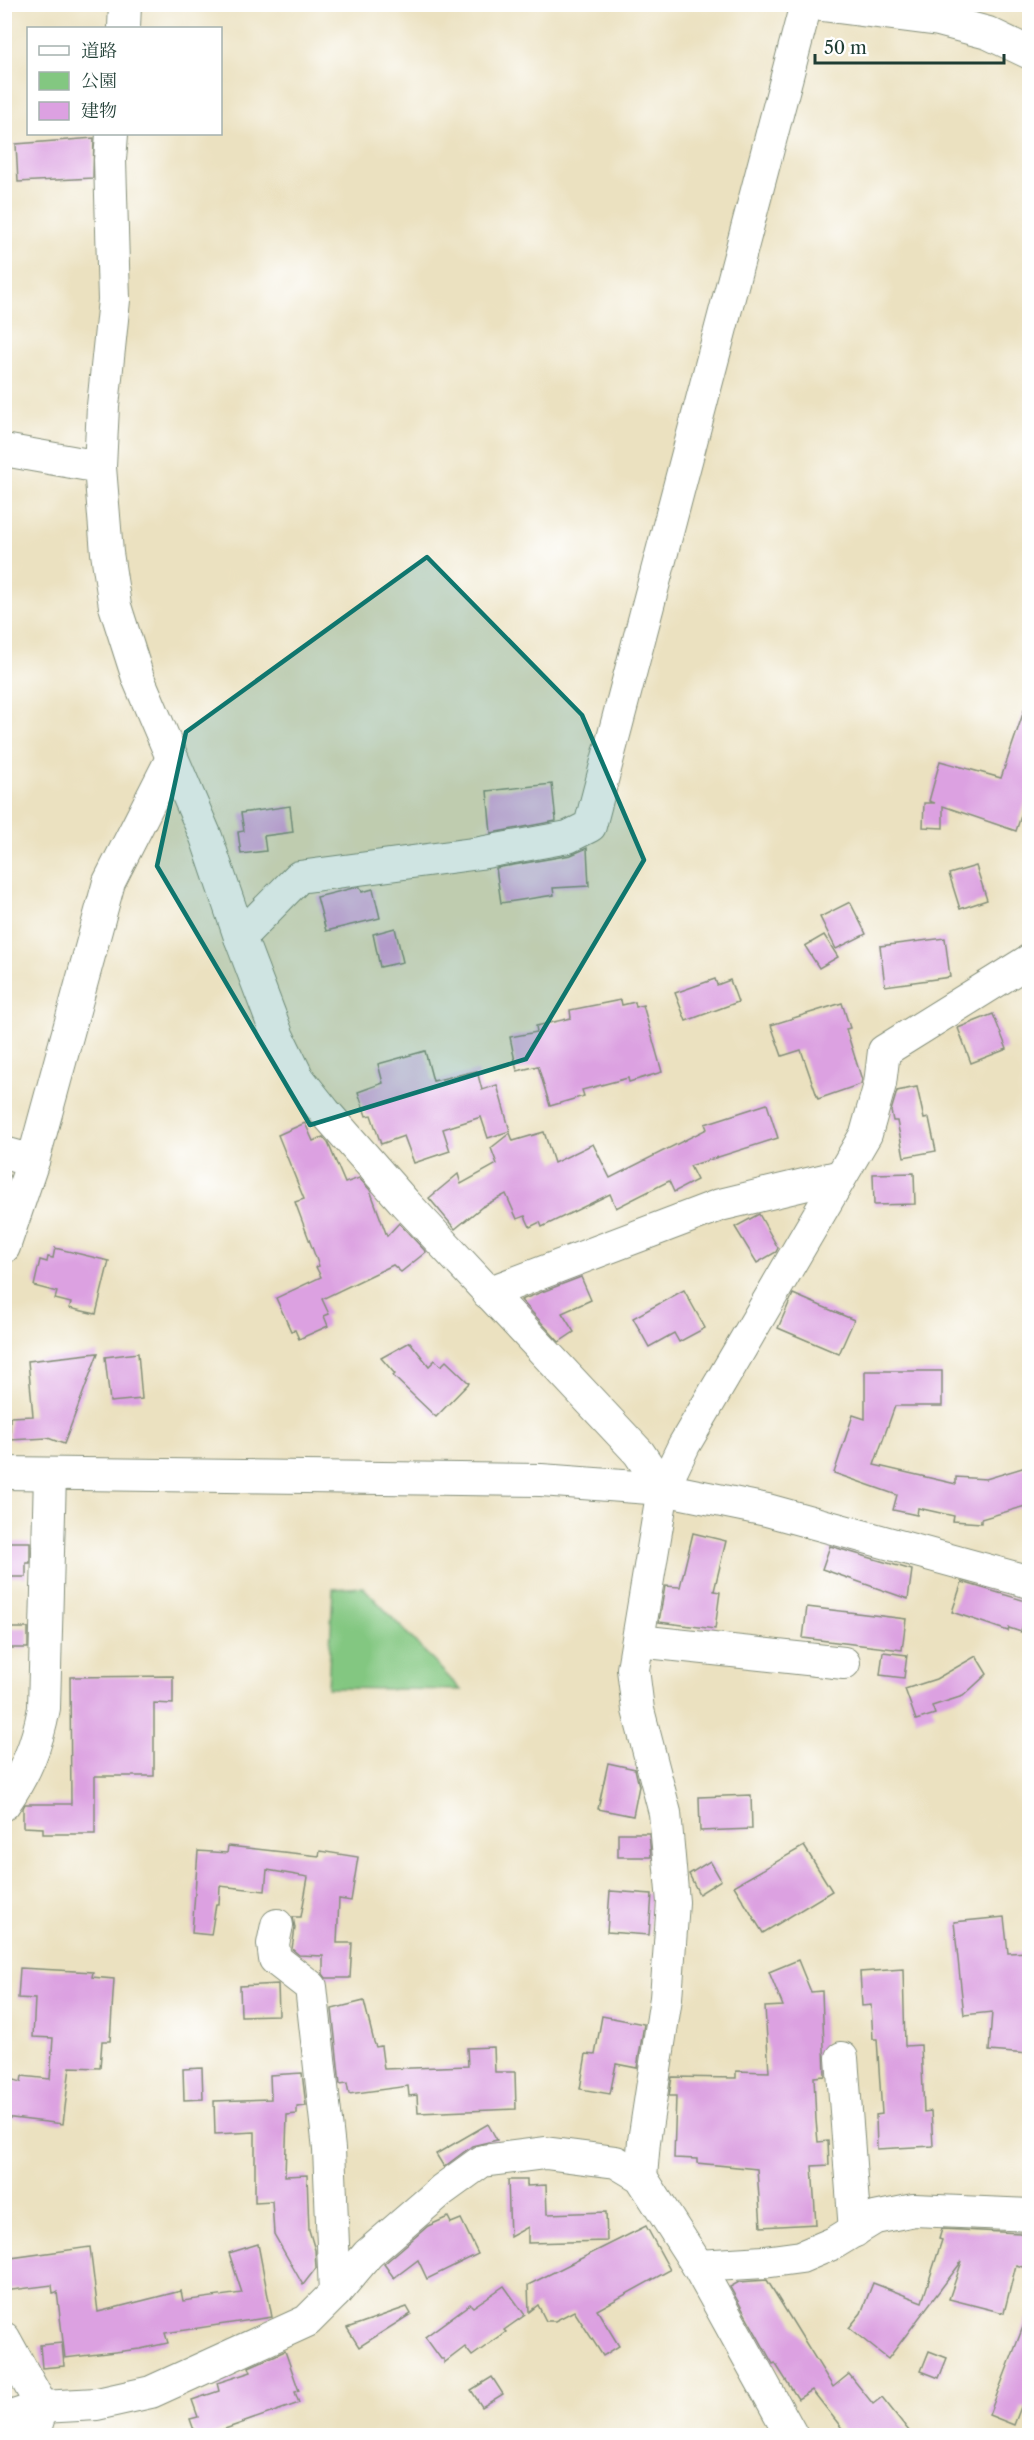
<svg xmlns="http://www.w3.org/2000/svg" width="1034" height="2440" font-family="'Libre Caslon Text','Noto Serif JP',serif">
	<style>
		.green { fill: #83c781; stroke: #51825a; stroke-width: 1.5 }
		.building { fill: #dca1e1 }
		.lines { fill: none; stroke-linecap: round; stroke-linejoin: round }
		.minor-casing { stroke: #858f7a; stroke-width: 34 }
		.minor { stroke: #fff; stroke-width: 32 }
		.marked { fill: #0f766e; fill-opacity: 0.2; stroke: #0f766e; stroke-width: 4.5; stroke-linejoin: round }
	</style>
	<rect width="100%" height="100%" fill="#fff"/>
	<filter id="ink" filterUnits="userSpaceOnUse"><feTurbulence type="fractalNoise" baseFrequency=".0167" numOctaves="2"/><feDisplacementMap in="SourceGraphic" scale="12" xChannelSelector="R" yChannelSelector="G"/><feConvolveMatrix kernelMatrix="1 2 1 2 8 2 1 2 1" color-interpolation-filters="sRGB"/></filter>
	<filter id="wash" filterUnits="userSpaceOnUse"><feTurbulence type="fractalNoise" baseFrequency=".008" numOctaves="4" result="noise"/><feDisplacementMap in="SourceGraphic" scale="24" xChannelSelector="R" yChannelSelector="G"/><feGaussianBlur stdDeviation="1.35" result="paint"/><feColorMatrix in="noise" values="0 0 0 0 0 0 0 0 0 0 0 0 0 0 0 0 0 1.4 0 .05"/><feComposite in="paint" operator="in"/></filter>
	<g filter="url(#wash)">
		<rect width="100%" height="100%" fill="#ebe1c0"/>
		<polygon class="green" points="363,1587 461,1690 328,1688 333,1589"/>
		<g id="blocks">
			<g class="building">
				<polygon points="94,138 93,178 18,182 16,144"/>
				<polygon points="1026,705 1029,706 1029,792 1016,831 943,806 943,828 923,827 924,803 935,803 929,801 940,761 1001,778"/>
				<polygon points="552,784 556,821 491,833 487,791"/>
				<polygon points="290,806 293,832 264,836 266,851 241,854 238,832 244,831 241,813"/>
				<polygon points="587,848 589,886 553,888 554,895 501,903 496,868 571,855"/>
				<polygon points="976,866 987,900 960,909 949,874"/>
				<polygon points="357,887 360,887 362,892 373,889 380,918 326,931 317,897"/>
				<polygon points="850,902 866,934 836,949 820,917"/>
				<polygon points="395,928 403,962 380,967 373,934"/>
				<polygon points="824,935 838,957 819,968 805,946"/>
				<polygon points="945,938 950,977 885,986 880,946"/>
				<polygon points="715,979 717,985 730,980 738,1002 686,1021 675,993"/>
				<polygon points="621,1000 622,1005 635,1002 636,1007 643,1005 662,1072 629,1082 628,1078 582,1090 584,1096 550,1106 538,1066 517,1071 510,1037 537,1032 536,1026 571,1018 570,1010"/>
				<polygon points="842,1003 850,1028 846,1029 862,1080 861,1084 818,1099 801,1050 782,1056 771,1025"/>
				<polygon points="993,1014 1007,1049 971,1063 958,1028"/>
				<polygon points="425,1051 433,1081 477,1071 482,1090 497,1085 510,1131 488,1138 481,1117 443,1129 450,1151 414,1163 404,1136 381,1144 371,1115 366,1116 358,1092 383,1083 378,1064"/>
				<polygon points="917,1087 924,1119 929,1118 936,1151 904,1157 897,1121 893,1121 891,1111 897,1091"/>
				<polygon points="767,1104 778,1138 690,1166 697,1180 674,1192 669,1181 616,1208 610,1194 542,1227 540,1222 530,1227 525,1216 517,1219 506,1194 482,1207 455,1229 429,1198 458,1174 461,1184 497,1164 491,1148 510,1133 513,1141 544,1132 554,1163 593,1144 610,1178 707,1129 705,1124"/>
				<polygon points="305,1123 313,1141 323,1137 328,1143 345,1183 359,1178 370,1190 387,1236 399,1223 426,1252 401,1272 393,1265 322,1299 329,1314 324,1316 328,1326 299,1339 295,1330 291,1331 276,1298 321,1277 316,1267 319,1266 295,1202 304,1199 278,1135"/>
				<polygon points="914,1173 915,1204 874,1205 873,1174"/>
				<polygon points="759,1214 778,1248 776,1252 757,1263 735,1227"/>
				<polygon points="55,1248 109,1261 96,1314 69,1308 71,1303 55,1299 57,1292 34,1286 40,1260 47,1262 48,1257 53,1258"/>
				<polygon points="581,1277 591,1300 562,1313 574,1332 559,1342 521,1300"/>
				<polygon points="684,1290 705,1328 679,1342 674,1333 649,1347 633,1318"/>
				<polygon points="793,1294 854,1320 839,1354 778,1328"/>
				<polygon points="410,1342 429,1366 435,1360 441,1366 446,1361 469,1383 436,1417 393,1376 395,1374 381,1358"/>
				<polygon points="98,1353 64,1444 48,1438 10,1440 10,1417 33,1416 28,1361"/>
				<polygon points="138,1353 142,1399 110,1402 105,1357"/>
				<polygon points="865,1371 942,1371 942,1406 895,1406 874,1465 956,1484 956,1477 986,1479 1029,1466 1029,1505 981,1519 981,1523 953,1521 954,1516 918,1508 917,1515 893,1510 897,1495 834,1473 853,1415 865,1419"/>
				<polygon points="693,1533 726,1541 714,1591 720,1592 715,1629 659,1622 665,1586 680,1587"/>
				<polygon points="4,1542 30,1542 30,1563 26,1563 26,1577 4,1577"/>
				<polygon points="830,1546 912,1570 908,1599 822,1569"/>
				<polygon points="962,1582 1029,1602 1021,1632 1009,1628 1008,1631 952,1612"/>
				<polygon points="807,1607 906,1619 902,1650 803,1638"/>
				<rect x="4" y="1628" width="24" height="20"/>
				<polygon points="883,1652 907,1655 904,1678 880,1675"/>
				<polygon points="976,1656 987,1674 963,1696 932,1706 935,1714 916,1720 905,1689 936,1679"/>
				<polygon points="173,1676 173,1704 154,1703 154,1776 95,1776 95,1834 43,1834 43,1828 23,1827 23,1808 25,1804 71,1804 70,1677"/>
				<polygon points="608,1763 635,1769 639,1786 633,1816 598,1809"/>
				<polygon points="751,1795 752,1829 700,1831 699,1797"/>
				<polygon points="618,1833 649,1833 651,1857 618,1857"/>
				<polygon points="228,1846 319,1856 320,1851 358,1857 351,1901 339,1899 337,1943 352,1943 350,1978 326,1978 323,1974 323,1956 299,1955 292,1949 295,1928 293,1917 301,1917 308,1877 267,1870 265,1891 220,1886 219,1904 216,1904 211,1935 192,1933 198,1851 227,1853"/>
				<polygon points="804,1846 832,1891 763,1933 734,1886"/>
				<polygon points="710,1861 721,1880 699,1894 689,1874"/>
				<polygon points="610,1891 652,1894 649,1935 607,1932"/>
				<polygon points="1004,1917 1008,1953 1029,1952 1029,2054 989,2051 992,2012 964,2015 954,1922"/>
				<polygon points="798,1960 811,1992 822,1991 825,2076 814,2077 816,2120 818,2142 828,2141 829,2165 812,2166 816,2224 761,2227 757,2169 697,2163 697,2159 674,2158 676,2096 669,2096 672,2077 736,2078 736,2071 769,2072 765,2007 783,2006 769,1972"/>
				<polygon points="20,1968 93,1972 92,1977 114,1979 110,2041 102,2041 100,2068 70,2067 63,2124 4,2117 4,2077 21,2082 22,2076 50,2079 53,2038 33,2037 35,1999 18,1998"/>
				<polygon points="903,1969 905,2046 921,2045 924,2112 931,2111 933,2146 877,2149 876,2115 882,2114 877,2039 873,2039 871,2005 862,2006 860,1972"/>
				<polygon points="278,1984 279,2015 241,2016 240,1986"/>
				<polygon points="364,2001 374,2042 376,2047 381,2046 384,2069 468,2066 467,2048 494,2047 495,2072 515,2072 516,2109 418,2113 417,2095 409,2096 408,2086 349,2094 347,2083 340,2084 332,2009"/>
				<polygon points="602,2016 644,2024 637,2068 616,2064 610,2094 580,2089 586,2054 595,2055"/>
				<polygon points="202,2068 203,2099 184,2100 183,2069"/>
				<polygon points="302,2073 306,2106 297,2107 297,2114 287,2115 285,2176 307,2175 309,2230 315,2250 316,2268 303,2285 274,2234 272,2201 255,2202 255,2132 215,2134 214,2101 271,2099 270,2075"/>
				<polygon points="488,2124 497,2140 472,2146 444,2167 436,2154"/>
				<polygon points="508,2180 527,2180 527,2186 546,2185 547,2214 606,2212 607,2241 528,2243 528,2227 510,2237"/>
				<polygon points="448,2217 451,2223 461,2219 478,2254 427,2279 418,2260 394,2278 384,2264 428,2226"/>
				<polygon points="646,2226 670,2270 597,2310 619,2346 603,2356 574,2311 555,2321 546,2321 538,2305 529,2312 528,2285"/>
				<polygon points="942,2229 1020,2233 1029,2235 1029,2256 1026,2268 1016,2265 1004,2313 949,2299 962,2261 888,2359 849,2328 861,2313 873,2283 922,2302 942,2240 939,2239"/>
				<polygon points="258,2244 272,2317 165,2333 168,2343 140,2349 65,2358 57,2292 53,2293 52,2285 4,2291 4,2259 90,2247 98,2312 181,2291 183,2301 242,2293 229,2253"/>
				<polygon points="767,2280 833,2387 849,2374 873,2404 882,2397 913,2436 848,2436 812,2390 798,2399 775,2363 773,2364 730,2287 739,2282"/>
				<polygon points="504,2286 525,2315 504,2330 506,2332 472,2356 465,2347 444,2363 444,2359 441,2359 425,2337 470,2304 473,2307"/>
				<polygon points="407,2307 411,2314 359,2347 347,2328"/>
				<polygon points="1028,2314 1029,2410 1021,2407 1014,2425 989,2415"/>
				<polygon points="62,2343 64,2366 42,2368 40,2345"/>
				<polygon points="285,2351 299,2391 295,2392 299,2403 205,2436 196,2436 190,2419 198,2417 192,2400 219,2391 217,2383 251,2372 249,2367"/>
				<polygon points="929,2351 947,2358 939,2378 921,2371"/>
				<polygon points="492,2377 503,2394 482,2407 471,2390"/>
			</g>
		</g>
	</g>
	<g filter="url(#ink)">
		<use href="#blocks" fill-opacity="0" stroke="#858f7a" stroke-width="1.5"/>
		<g class="lines">
			<g class="minor-casing">
				<g id="minor">
					<polyline points="814,4 939,20 988,33 1030,53"/>
					<polyline points="124,28 125,4"/>
					<polyline points="112,134 110,160 114,300 103,406 100,467 107,553 115,606 138,678 206,837 240,937 278,1037 298,1078 325,1112 405,1203 639,1453 663,1489"/>
					<polyline points="4,450 100,467"/>
					<polyline points="240,937 299,877 480,853 568,837 590,826 806,4"/>
					<polyline points="4,1153 33,1161"/>
					<polyline points="4,1247 33,1161 109,882 172,758"/>
					<polyline points="488,1293 720,1205 841,1176"/>
					<polyline points="4,1473 541,1480 663,1489 767,1510 1030,1582"/>
					<polyline points="638,1641 844,1663"/>
					<path d="M4,1804c22,-32 33,-58 40,-96l6,-234"/>
					<polyline points="277,1925 273,1944 275,1959 311,1987 329,2149 335,2293"/>
					<polyline points="842,2058 855,2231"/>
					<polyline points="641,2177 644,2141 666,1998 673,1902 665,1813 638,1710 633,1669 663,1489 684,1445 866,1134 880,1084 884,1051 1030,960"/>
					<polyline points="698,2266 764,2262 801,2257 834,2243 875,2218 914,2210 1030,2215"/>
					<polyline points="4,2338 42,2407 33,2436"/>
					<polyline points="4,2419 42,2407 97,2404 151,2392 307,2321 335,2293 368,2254 442,2190 482,2161 545,2153 616,2162 641,2177 698,2266 792,2436"/>
				</g>
			</g>
			<use href="#minor" class="minor"/>
		</g>
	</g>
	<path class="marked" d="M427,557l155,158 62,145 -118,199 -216,66 -153,-259 29,-134z"/>
	<rect width="1034" height="2440" fill="none" stroke="#fff" stroke-width="24"/>
	<rect x="27" y="27" width="195" height="108" fill="#ffffff" stroke="#a5b1ae" stroke-width="1.5"/>
	<rect x="39" y="46" width="30" height="9" fill="#ffffff" stroke="#a5b1ae" stroke-width="1.5"/>
	<text x="81" y="57" font-size="18" fill="#1f3d34">道路</text>
	<rect x="39" y="72" width="30" height="18" fill="#83c781" stroke="#a5b1ae" stroke-width="1.5"/>
	<text x="81" y="87" font-size="18" fill="#1f3d34">公園</text>
	<rect x="39" y="102" width="30" height="18" fill="#dca1e1" stroke="#a5b1ae" stroke-width="1.5"/>
	<text x="81" y="117" font-size="18" fill="#1f3d34">建物</text>
	<path d="M815 54v9h189v-9" fill="none" stroke="#1f3d34" stroke-width="3"/>
	<text x="824" y="54" font-size="18" fill="#1f3d34" stroke="#ffffff" stroke-width="4.5" paint-order="stroke">50 m</text>
</svg>
